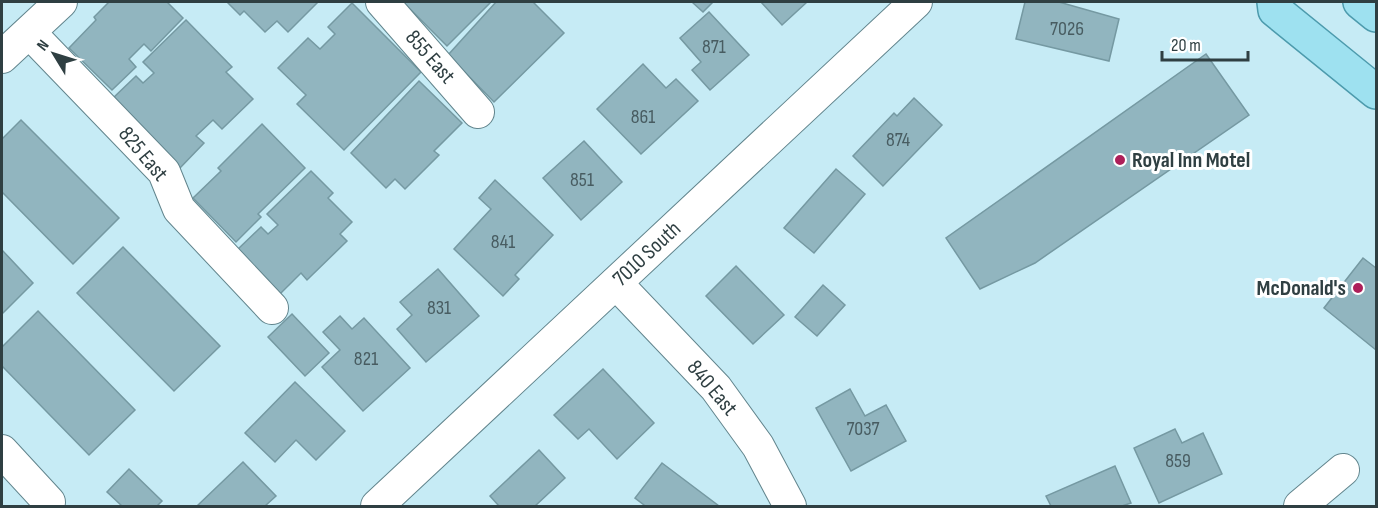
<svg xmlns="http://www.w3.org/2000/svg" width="1378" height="508" font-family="'Sofia Sans Condensed',sans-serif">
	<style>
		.building { fill: #91b5bf; stroke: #7599a2; stroke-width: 1.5 }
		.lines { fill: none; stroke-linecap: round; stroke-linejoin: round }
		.minor-casing { stroke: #62858d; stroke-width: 34 }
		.primary-casing { stroke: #4d9bad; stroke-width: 36 }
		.minor { stroke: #fff; stroke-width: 32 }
		.primary { stroke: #9ee1f0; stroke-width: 33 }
		.poi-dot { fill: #ad1f59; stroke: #fff; stroke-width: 2 }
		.labels { text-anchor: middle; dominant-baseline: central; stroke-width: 6; stroke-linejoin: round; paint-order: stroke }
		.number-label { font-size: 20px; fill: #485c61 }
		.street-label { font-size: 22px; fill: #2f3f42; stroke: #fff }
		.poi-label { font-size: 22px; font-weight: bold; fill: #2f3f42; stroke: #fff; text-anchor: start }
	</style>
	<rect width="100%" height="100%" fill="#c6ebf5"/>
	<g class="building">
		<polygon points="109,2 167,2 183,18 151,51 144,44 129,59 136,67 112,90 69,48 96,20 94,17"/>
		<polygon points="227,2 318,2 288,32 277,21 265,32 244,11 240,15"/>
		<polygon points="406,2 491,2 447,46 404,3"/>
		<polygon points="496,2 533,2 564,33 494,102 448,55"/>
		<polygon points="692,2 713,2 703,12"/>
		<polygon points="761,2 807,2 782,25"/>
		<polygon points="1025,2 1059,2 1119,19 1109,61 1016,39"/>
		<polygon points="352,3 421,72 344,150 297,104 306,95 278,68 308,38 320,49 335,34 328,27"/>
		<polygon points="709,12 749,55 710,90 692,70 701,62 680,38"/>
		<polygon points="186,20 232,67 226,72 253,99 222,129 213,120 196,136 204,143 180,168 112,99 136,76 143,83 154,73 143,62"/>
		<polygon points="1206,54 1249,115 1035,263 980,289 946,238"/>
		<polygon points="643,64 666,88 676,79 698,101 641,154 597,109"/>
		<polygon points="419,81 462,123 434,151 439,155 405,189 395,179 386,188 351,153"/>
		<polygon points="914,98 942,125 883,186 853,156 894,113 897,116"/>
		<polygon points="21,120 119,218 73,264 2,192 2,139"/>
		<polygon points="262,124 305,168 258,214 261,217 236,242 193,198 221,171 218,168"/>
		<polygon points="584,141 622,182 581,220 543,178"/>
		<polygon points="836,169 865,194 814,253 784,228"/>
		<polygon points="311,171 333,193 328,198 352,222 340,234 347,241 307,280 301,273 280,294 237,250 261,227 268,234 278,225 267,214"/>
		<polygon points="495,180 553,235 515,275 519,279 503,296 454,249 491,209 479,198"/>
		<polygon points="123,247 220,346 174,391 77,293"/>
		<polygon points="2,250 33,283 2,314"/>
		<polygon points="1363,258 1376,268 1376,350 1324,308"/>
		<polygon points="736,266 784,315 753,344 706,296"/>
		<polygon points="438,269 479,316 426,362 397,329 412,315 400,302"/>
		<polygon points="823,285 845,305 817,336 795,317"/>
		<polygon points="38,311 135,410 89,455 2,366 2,347"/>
		<polygon points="292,314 329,353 305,376 268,337"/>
		<polygon points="340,316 352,329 364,318 410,368 363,411 322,367 340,350 323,332"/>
		<polygon points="603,369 654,423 617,459 589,429 578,439 554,415"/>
		<polygon points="295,382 345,431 316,460 296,440 275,462 245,433"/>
		<polygon points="850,389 865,416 886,405 906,441 851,471 816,408"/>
		<polygon points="1175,429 1182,443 1203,433 1222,474 1159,503 1134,448"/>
		<polygon points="539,450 565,478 535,506 499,506 490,496"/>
		<polygon points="243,462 276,496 265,506 197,506"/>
		<polygon points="662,463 719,506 643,506 644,505 635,498"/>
		<polygon points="1115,466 1131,503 1122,506 1051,506 1046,496"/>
		<polygon points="129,469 162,501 157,506 122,506 107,492"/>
	</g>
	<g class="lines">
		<g class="minor-casing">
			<g id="minor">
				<polyline points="382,2 478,112"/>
				<polyline points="30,33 164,172 179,209 272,308"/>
				<polyline points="2,57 61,2"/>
				<polyline points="616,283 716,388 758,446 790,506"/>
				<polyline points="2,451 49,502"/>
				<polyline points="377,506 916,2"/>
				<polyline points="1300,506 1343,470"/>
			</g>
		</g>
		<g class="primary-casing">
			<g id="primary">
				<polyline points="1274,2 1275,10 1376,92"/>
				<polyline points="1360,2 1376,15"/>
			</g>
		</g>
		<use href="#minor" class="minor"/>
		<use href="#primary" class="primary"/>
	</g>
	<g class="poi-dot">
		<circle cx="1120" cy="160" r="6"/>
		<circle cx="1358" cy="288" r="6"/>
	</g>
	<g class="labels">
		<g class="number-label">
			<text x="1067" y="29">7026</text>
			<text x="714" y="47">871</text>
			<text x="643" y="117">861</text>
			<text x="898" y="140">874</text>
			<text x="582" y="180">851</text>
			<text x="503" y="242">841</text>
			<text x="439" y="308">831</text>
			<text x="366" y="359">821</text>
			<text x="863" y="429">7037</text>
			<text x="1178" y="461">859</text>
		</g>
		<g class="street-label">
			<text transform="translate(430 57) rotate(49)">855 East</text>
			<text transform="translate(143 154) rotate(50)">825 East</text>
			<text transform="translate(647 254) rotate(-43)">7010 South</text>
			<text transform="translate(712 388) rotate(50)">840 East</text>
		</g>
		<g class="poi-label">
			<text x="1132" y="160">Royal Inn Motel</text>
			<text x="1346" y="288" text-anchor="end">McDonald's</text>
		</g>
	</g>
	<rect width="1378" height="508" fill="none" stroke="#2f3f42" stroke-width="6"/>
	<g transform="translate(54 54) rotate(308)" stroke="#ffffff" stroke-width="4.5" paint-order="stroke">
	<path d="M0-4.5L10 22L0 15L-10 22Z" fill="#2f3f42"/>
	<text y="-9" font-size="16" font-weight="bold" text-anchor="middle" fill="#2f3f42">N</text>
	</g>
	<path d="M1162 51v9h86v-9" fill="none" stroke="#2f3f42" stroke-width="3"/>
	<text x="1171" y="51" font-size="18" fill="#2f3f42" stroke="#ffffff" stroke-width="4.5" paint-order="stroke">20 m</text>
</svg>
